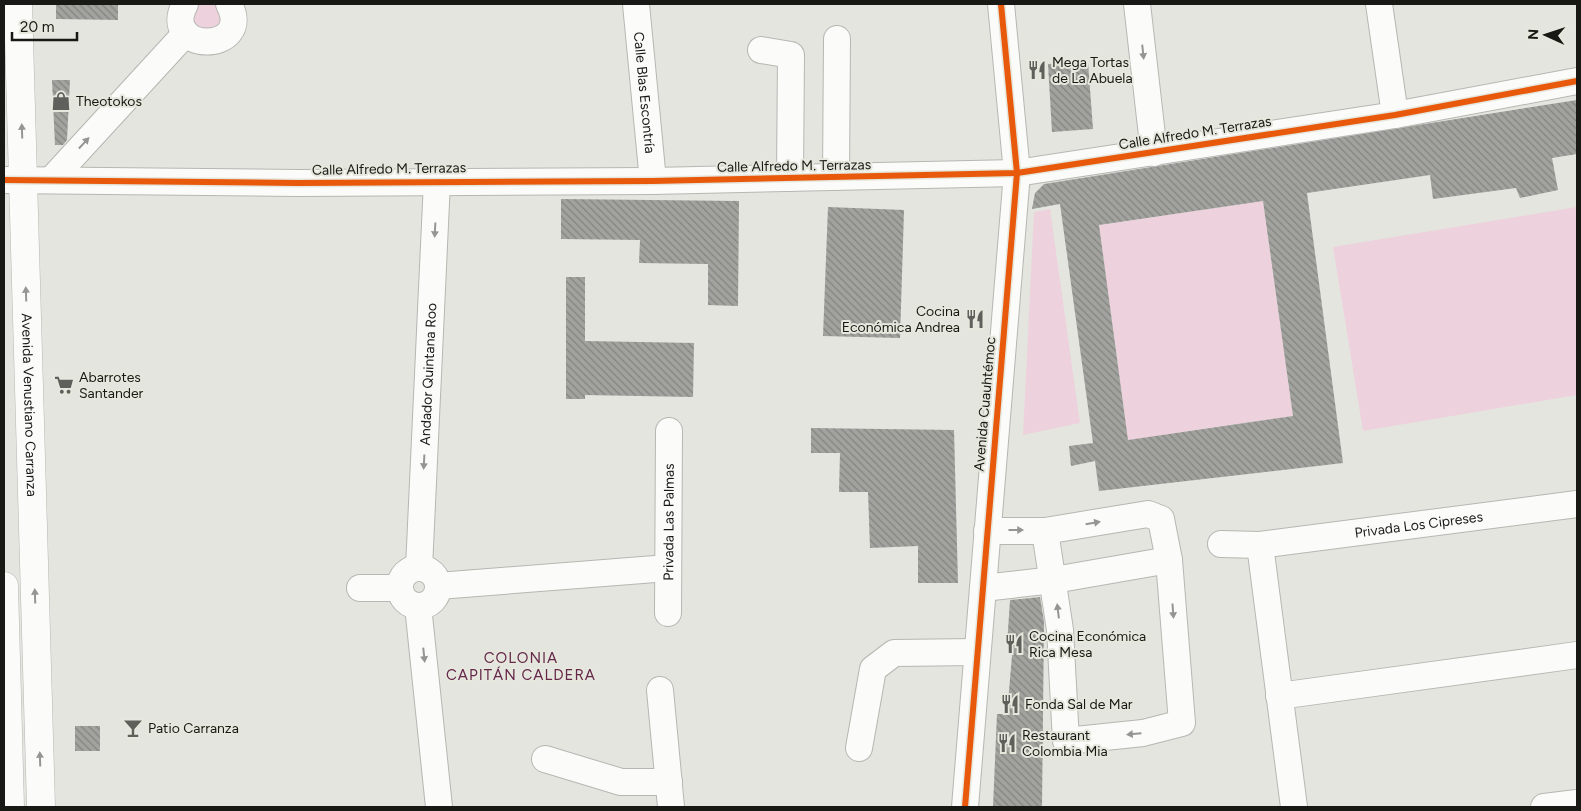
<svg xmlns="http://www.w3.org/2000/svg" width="1581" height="811" font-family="Figtree,sans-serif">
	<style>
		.garden { fill: #edd2dd }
		.building { fill: url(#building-back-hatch); fill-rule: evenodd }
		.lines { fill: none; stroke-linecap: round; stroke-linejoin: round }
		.minor-casing { stroke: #b6b7b2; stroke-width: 28 }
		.major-casing { stroke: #b6b7b2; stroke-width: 29 }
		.minor { stroke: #fbfbfa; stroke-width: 26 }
		.major { stroke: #fbfbfa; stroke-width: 28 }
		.cycleway-casing { stroke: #e6e7dd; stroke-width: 9 }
		.cycleway { stroke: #e8590c; stroke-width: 6 }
		.oneway { fill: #959592 }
		.labels { text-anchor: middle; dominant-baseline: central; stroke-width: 4; stroke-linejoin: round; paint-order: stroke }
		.poi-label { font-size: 14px; fill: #181814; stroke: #e6e7dd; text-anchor: start }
		.street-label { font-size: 14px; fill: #181814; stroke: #e6e7dd }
		.neighbourhood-label { font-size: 15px; letter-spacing: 1px; fill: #65274a; stroke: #e6e7dd }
	</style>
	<defs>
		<pattern id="building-back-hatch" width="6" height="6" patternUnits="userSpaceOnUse" patternTransform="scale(1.25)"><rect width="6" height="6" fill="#a2a29e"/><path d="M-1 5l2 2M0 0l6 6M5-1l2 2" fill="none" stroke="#838380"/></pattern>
	</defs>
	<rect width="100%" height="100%" fill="#e4e5df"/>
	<g class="garden">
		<polygon points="193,4 223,4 224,28 195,31"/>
		<polygon points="1263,201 1293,416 1128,440 1099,225"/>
		<polygon points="1577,207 1577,395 1363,431 1333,247"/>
		<polygon points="1050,209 1080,423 1023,435 1034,212"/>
	</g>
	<g class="building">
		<polygon points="56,4 118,4 118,20 56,19"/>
		<polygon points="1088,62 1093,129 1052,132 1048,64"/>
		<polygon points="52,80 70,80 67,140 63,145 55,145"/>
		<path d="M1577,100v54l-25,4 6,32 -38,8 -4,-10 -83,11 -3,-24 -123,18 36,270 -244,28 -4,-30 -24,5 -2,-20 24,-3 -33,-239 -28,5 3,-16 9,-9zM1263,201l30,215 -165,24 -29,-215z"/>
		<polygon points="561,199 739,201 738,306 708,305 708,264 639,263 640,240 561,239"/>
		<polygon points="828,207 904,210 900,338 823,336"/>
		<polygon points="566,277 585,277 585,341 694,343 693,397 585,395 585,399 566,399"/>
		<polygon points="811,428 954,430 958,583 918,583 918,546 870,548 868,492 839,492 840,453 811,453"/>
		<polygon points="1040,597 1044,622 1042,807 993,807 997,714 1007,714 1013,644 1007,645 1010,600"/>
		<rect x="75" y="726" width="25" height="25"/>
	</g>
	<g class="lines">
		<g class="minor-casing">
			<g id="minor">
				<path d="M185,4c-26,50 70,50 44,0"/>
				<path id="s1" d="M636,4l17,177"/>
				<polyline points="1137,4 1154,153"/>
				<polyline points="1379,4 1395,115"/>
				<polyline points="761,50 791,55 790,178"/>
				<polyline points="836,177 837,39"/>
				<polyline points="52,179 186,33"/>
				<polyline points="4,180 298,183 653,181 1017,173 1395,115 1577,81"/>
				<polyline points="987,531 1045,531 1148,514 1161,519 1169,560 1182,723 1143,733 1066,741 1060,630 1045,531"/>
				<path id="s2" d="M1221,544l39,1 317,-41"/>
				<polyline points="1260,545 1294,807"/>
				<path id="s3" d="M419,568l18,-387"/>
				<circle cx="419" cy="587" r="19"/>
				<polyline points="438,586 668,568"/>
				<polyline points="360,588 400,588"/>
				<polyline points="983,588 1054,580 1169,560"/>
				<polyline points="418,606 439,807"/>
				<path id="s4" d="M668,613l1,-182"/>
				<polyline points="660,690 671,807"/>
				<polyline points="1279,696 1577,655"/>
				<polyline points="859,748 873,669 894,653 977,652"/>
				<polyline points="545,759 621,782 669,782"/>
				<polyline points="965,807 1017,173 1001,4"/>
				<polyline points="1544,807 1577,803"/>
			</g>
		</g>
		<g class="major-casing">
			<g id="major">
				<path id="s5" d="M18,4l23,803"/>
				<polyline points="4,586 10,807"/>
			</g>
		</g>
		<use href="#minor" class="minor"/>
		<use href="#major" class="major"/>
		<g class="cycleway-casing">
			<g id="cycleway">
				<polyline points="4,180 298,183 653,181 1017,173 1395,115 1577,81"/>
				<polyline points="965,807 1017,173 1001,4"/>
			</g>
		</g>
		<use href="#cycleway" class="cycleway"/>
	</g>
	<defs><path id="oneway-solid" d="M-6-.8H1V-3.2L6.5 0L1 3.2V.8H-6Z" transform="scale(1.25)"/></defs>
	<g class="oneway">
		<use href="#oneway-solid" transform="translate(1143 52) rotate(84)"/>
		<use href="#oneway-solid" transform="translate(22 131) rotate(-92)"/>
		<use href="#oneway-solid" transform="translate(84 143) rotate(-47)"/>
		<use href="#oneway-solid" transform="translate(435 230) rotate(93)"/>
		<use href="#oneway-solid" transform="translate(26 294) rotate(-92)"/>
		<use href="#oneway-solid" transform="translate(424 462) rotate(93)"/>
		<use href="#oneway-solid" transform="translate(1093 523) rotate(-10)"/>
		<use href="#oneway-solid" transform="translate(1016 530)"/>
		<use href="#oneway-solid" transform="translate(35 596) rotate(-92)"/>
		<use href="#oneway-solid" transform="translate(1058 611) rotate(-97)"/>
		<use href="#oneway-solid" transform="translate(1173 611) rotate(86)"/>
		<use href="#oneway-solid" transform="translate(424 655) rotate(84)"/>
		<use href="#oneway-solid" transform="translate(1134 734) rotate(175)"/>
		<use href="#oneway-solid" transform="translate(40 759) rotate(-92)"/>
	</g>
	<defs>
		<g id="restaurant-bare" transform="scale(1.5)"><path d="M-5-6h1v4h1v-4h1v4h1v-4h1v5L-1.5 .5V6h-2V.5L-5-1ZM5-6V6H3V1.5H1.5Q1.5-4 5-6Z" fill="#5f605b" stroke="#e6e7dd" stroke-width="2.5" paint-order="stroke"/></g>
		<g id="shop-bare" transform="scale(1.5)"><path d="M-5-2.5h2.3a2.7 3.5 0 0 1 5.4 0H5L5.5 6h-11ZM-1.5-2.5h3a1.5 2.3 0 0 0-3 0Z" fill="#5f605b" stroke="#e6e7dd" stroke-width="2.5" paint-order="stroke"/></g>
		<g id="supermarket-bare" transform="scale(1.5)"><path d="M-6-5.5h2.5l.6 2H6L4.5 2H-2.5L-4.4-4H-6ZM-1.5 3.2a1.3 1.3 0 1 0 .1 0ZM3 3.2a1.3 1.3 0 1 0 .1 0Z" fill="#5f605b" stroke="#e6e7dd" stroke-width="2.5" paint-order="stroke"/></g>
		<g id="bar-bare" transform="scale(1.5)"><path d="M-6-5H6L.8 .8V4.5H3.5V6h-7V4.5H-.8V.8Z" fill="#5f605b" stroke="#e6e7dd" stroke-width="2.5" paint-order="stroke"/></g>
	</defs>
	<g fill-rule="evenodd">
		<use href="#restaurant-bare" x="1037" y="70"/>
		<use href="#shop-bare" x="61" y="101"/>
		<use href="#restaurant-bare" x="975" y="319"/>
		<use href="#supermarket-bare" x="64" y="385"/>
		<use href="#restaurant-bare" x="1014" y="644"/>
		<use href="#restaurant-bare" x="1010" y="704"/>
		<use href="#bar-bare" x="133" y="728"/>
		<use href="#restaurant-bare" x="1007" y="743"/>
	</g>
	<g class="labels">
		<g class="poi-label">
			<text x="1052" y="62">Mega Tortas<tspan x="1052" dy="16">de La Abuela</tspan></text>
			<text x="76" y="101">Theotokos</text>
			<text x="960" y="311" text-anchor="end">Cocina<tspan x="960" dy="16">Económica Andrea</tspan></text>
			<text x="79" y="377">Abarrotes<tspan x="79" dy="16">Santander</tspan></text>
			<text x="1029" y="636">Cocina Económica<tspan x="1029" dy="16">Rica Mesa</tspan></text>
			<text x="1025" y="704">Fonda Sal de Mar</text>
			<text x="148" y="728">Patio Carranza</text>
			<text x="1022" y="735">Restaurant<tspan x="1022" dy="16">Colombia Mia</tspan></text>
		</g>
		<g class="street-label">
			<text stroke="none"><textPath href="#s1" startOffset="89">Calle Blas Escontría</textPath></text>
			<text transform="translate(1195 133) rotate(-9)">Calle Alfredo M. Terrazas</text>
			<text transform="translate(794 166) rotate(-1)">Calle Alfredo M. Terrazas</text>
			<text transform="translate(389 169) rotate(-1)">Calle Alfredo M. Terrazas</text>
			<text stroke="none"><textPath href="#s3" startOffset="194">Andador Quintana Roo</textPath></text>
			<text transform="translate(985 404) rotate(-85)">Avenida Cuauhtémoc</text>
			<text stroke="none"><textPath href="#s5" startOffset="401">Avenida Venustiano Carranza</textPath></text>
			<text stroke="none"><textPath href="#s4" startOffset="91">Privada Las Palmas</textPath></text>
			<text stroke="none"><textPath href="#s2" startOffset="199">Privada Los Cipreses</textPath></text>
		</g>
		<g class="neighbourhood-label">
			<text x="521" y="658">COLONIA<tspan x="521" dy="17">CAPITÁN CALDERA</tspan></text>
		</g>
	</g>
	<rect width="1581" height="811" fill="none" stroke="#181814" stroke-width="10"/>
	<g transform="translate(1546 35) rotate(273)" stroke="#e6e7dd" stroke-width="4" paint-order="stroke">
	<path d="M0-4L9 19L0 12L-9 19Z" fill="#181814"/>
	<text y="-8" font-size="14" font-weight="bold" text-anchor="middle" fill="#181814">N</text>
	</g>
	<path d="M12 32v8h65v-8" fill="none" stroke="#181814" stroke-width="2.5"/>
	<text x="20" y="32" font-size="15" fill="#181814" stroke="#e6e7dd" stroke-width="4" paint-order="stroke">20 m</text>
</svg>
